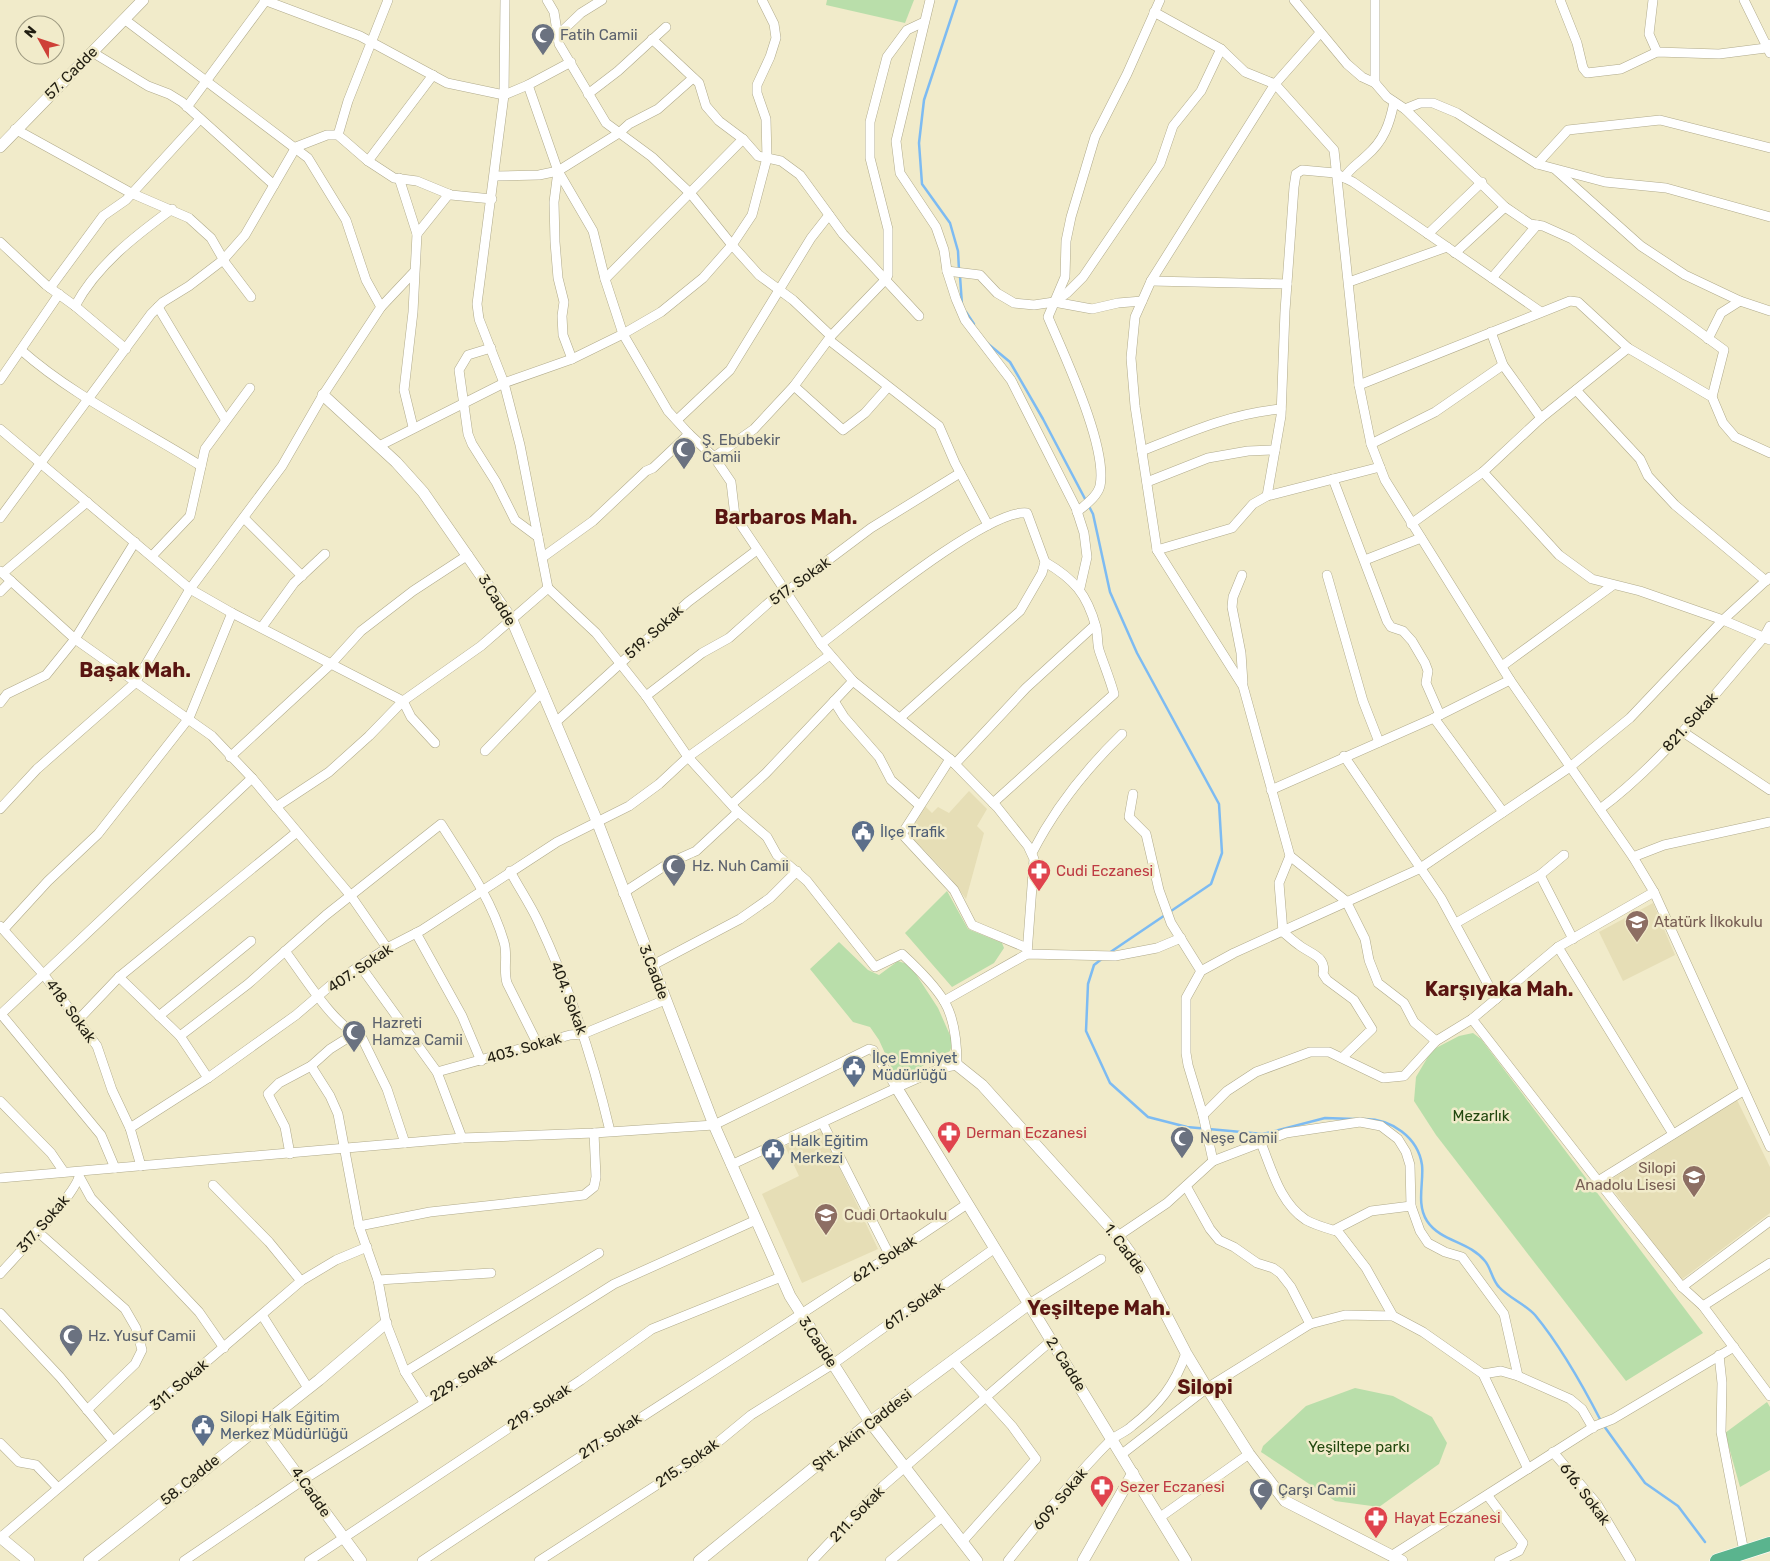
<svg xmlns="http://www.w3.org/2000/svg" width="1770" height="1561" font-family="Rubik,sans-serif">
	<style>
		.built { fill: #e6deb6 }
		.green { fill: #b9deaa }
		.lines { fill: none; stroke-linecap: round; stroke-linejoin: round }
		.stream { stroke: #7dbbf2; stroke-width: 2.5 }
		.minor-casing { stroke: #b0aa8b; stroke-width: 10 }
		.tertiary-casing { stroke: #b0aa8b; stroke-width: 12 }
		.trunk-casing { stroke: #fff; stroke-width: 15 }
		.minor { stroke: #fff; stroke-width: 9 }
		.tertiary { stroke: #fff; stroke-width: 11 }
		.trunk { stroke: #5ab48e; stroke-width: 14 }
		.labels { text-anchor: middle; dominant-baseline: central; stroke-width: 5; stroke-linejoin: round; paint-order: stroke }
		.worship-label { font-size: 15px; fill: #5b616d; stroke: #f1ebca; text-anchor: start }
		.street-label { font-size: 15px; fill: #201d11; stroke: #f1ebca }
		.service-label { font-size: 15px; fill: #4e5e75; stroke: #f1ebca; text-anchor: start }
		.health-label { font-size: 15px; fill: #be3a42; stroke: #f1ebca; text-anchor: start }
		.education-label { font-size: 15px; fill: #785e54; stroke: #f1ebca; text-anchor: start }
		.park-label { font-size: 15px; fill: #22470e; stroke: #f1ebca }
		.district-label { font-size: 20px; font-weight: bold; fill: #591511; stroke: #f1ebca }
	</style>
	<rect width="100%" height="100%" fill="#f1ebca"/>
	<g class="built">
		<polygon points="969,791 987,809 977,826 984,833 966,899 948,875 908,833 925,806 932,813 938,807 949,813"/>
		<polygon points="1653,903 1675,955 1623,981 1599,932"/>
		<polygon points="1737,1100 1770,1167 1770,1213 1681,1280 1607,1182"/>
		<polygon points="822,1131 878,1249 802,1283 762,1194 799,1176 785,1146"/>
	</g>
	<g class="green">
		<polygon points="827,0 914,0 905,23 826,5"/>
		<polygon points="947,891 968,929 1002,943 1004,948 994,963 952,987 905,933"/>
		<polygon points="839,942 868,970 879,975 898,961 910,965 938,1008 953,1042 950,1051 897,1080 879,1040 870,1027 853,1022 810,969"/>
		<polygon points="1473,1033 1481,1039 1703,1333 1626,1381 1436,1135 1414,1101 1416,1077 1432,1050 1459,1036"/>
		<polygon points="1355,1388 1393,1396 1432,1417 1447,1443 1439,1464 1379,1507 1335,1501 1261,1452 1263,1446 1306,1406"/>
		<polygon points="1767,1402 1770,1407 1770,1470 1740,1487 1725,1433"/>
	</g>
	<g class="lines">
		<g class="stream">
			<polyline points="957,0 924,100 919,143 922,184 950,223 958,251 959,270"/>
			<polyline points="960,276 962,305"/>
			<polyline points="966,312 974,324"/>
			<polyline points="987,343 1010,362 1043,419 1093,514 1110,592 1137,653 1219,804 1222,853 1211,884 1109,953"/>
			<polyline points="1103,958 1094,965 1088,984 1086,1031 1110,1083 1148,1117 1187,1127 1263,1134 1325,1118 1355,1119"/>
			<path d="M1365,1119c26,0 53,18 57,46 2,17 -6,39 5,56 14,21 42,20 58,40 6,7 7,19 14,26 10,11 26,17 36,28 24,29 49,73 66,106"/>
			<polyline points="1604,1426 1645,1483 1678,1506 1705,1542"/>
		</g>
		<g class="minor-casing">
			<g id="minor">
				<polyline points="264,0 360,36 447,83 504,95 528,85 571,62"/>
				<path d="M505,0l-1,95 -27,209 2,15 25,64 16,62 28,143 48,45 50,63 42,61 50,55 29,25 10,18 30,26 68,86 27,-13c13,12 33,32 42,47 11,18 13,43 13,64l-16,3 -45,20 -165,77"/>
				<polyline points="547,0 554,12 559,44 606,123 652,157 691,194 732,245 759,275 793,300 831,336"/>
				<polyline points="930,0 896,141 900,173 936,227 944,250 947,271 956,299 965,320 1011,380 1076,508 1084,533 1087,557 1080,588"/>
				<polyline points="1294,0 1347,64 1362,77 1375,83 1387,97 1405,109 1505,207 1530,224 1543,226 1572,239 1724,350 1712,397"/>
				<polyline points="1560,0 1577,43 1583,68 1587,73 1621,69 1657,52 1719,54 1766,48 1770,44"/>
				<polyline points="1653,0 1649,34 1657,52"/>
				<polyline points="1744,0 1770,53"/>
				<polyline points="1154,12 1221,49 1245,72 1275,84 1334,150 1359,385 1371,444 1385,480 1510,680 1633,857 1654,892 1770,1147"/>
				<polyline points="124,19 308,158 346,220 366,280 381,307"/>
				<path d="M1320,33l-45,51 -124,197 -16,36 -4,41 4,48 22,144 86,136 47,170 -11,27 4,49c5,4 10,9 16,13 11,9 28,11 24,29l4,6 27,20 18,29 -29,28"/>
				<polyline points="558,35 581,13 602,0"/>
				<polyline points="652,39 699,83 706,106 719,121 743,139 758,156 781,161 800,175 843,234 919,316"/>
				<polyline points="92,52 148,86 169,94 182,102 274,185"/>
				<polyline points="1375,83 1375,0"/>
				<polyline points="528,85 558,171 593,231 605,279 623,334 668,411 689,434"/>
				<polyline points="588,94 618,71 666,27"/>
				<polyline points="187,107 266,0"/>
				<polyline points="1405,109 1420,103 1433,103 1457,113 1537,164 1605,182 1666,188 1770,217"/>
				<polyline points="15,129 131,193 189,218 211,238 226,264 251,297"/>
				<polyline points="338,135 348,101 388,0"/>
				<polyline points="368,161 433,75"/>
				<polyline points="1537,164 1568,130 1660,120 1770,148"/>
				<polyline points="1556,170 1641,246 1685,275 1740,301"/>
				<polyline points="558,171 554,202 555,242 558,278 564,302 562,316 563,335 572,359"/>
				<polyline points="495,176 539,175 558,171 619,133 629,124 658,109 693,78"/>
				<polyline points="399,178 417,234 413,312 404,390 413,427"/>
				<path d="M1344,178c7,-11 14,-14 22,-22 18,-15 24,-33 28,-54"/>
				<polyline points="417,234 449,194"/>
				<polyline points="1428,234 1482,182"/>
				<polyline points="0,242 46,285 75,306 126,349"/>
				<polyline points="1455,253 1505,207"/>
				<polyline points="947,271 980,275 997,293 1014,303 1034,305 1054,302 1067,293 1083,277 1160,164 1173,126 1201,91 1221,49"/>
				<polyline points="1492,278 1537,225"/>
				<polyline points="605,279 743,139"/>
				<polyline points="1151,281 1287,284"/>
				<polyline points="1349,282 1447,247"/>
				<polyline points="50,288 103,216 126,200 200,119"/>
				<polyline points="1054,302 1092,309 1118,303 1142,301"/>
				<path d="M75,306c22,-41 60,-70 97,-97"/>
				<polyline points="158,307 225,419"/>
				<polyline points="1491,332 1503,365 1541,418"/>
				<polyline points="1708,339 1721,313 1740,301 1770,311"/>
				<polyline points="829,340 939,426 955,463 988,525"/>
				<polyline points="491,348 468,355 459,370 468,434 472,444 496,482 515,520 538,537"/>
				<path d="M21,350c53,47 120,78 180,116"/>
				<polyline points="0,380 59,294"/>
				<polyline points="1359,385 1570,301 1578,302 1628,348 1712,397 1723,423 1735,437 1770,453"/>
				<polyline points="794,386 843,430 865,413 888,387"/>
				<polyline points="1576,390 1640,459 1648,476 1675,505 1766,581"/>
				<polyline points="677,420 730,370 811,238 829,215"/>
				<polyline points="0,429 190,589 232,613 403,701 411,717 435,743"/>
				<polyline points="1371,444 1435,412 1503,365"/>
				<polyline points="379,446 504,383 572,359 623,334 661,312 703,278 732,245 752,215 767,158 766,119 757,93 757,85 770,57 776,38 774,24 762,0"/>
				<path d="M1142,451c45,-18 90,-38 139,-42"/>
				<polyline points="714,457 754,429 794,386 831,336 886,279 888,275 888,229 870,158 870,122 887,57 907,30 924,22"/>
				<polyline points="1483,472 1559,555 1592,579 1640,591 1723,620 1770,640"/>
				<polyline points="1333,479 1387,621 1391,627 1403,631 1412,641 1425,663 1428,671 1426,683 1440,715"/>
				<polyline points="1147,482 1208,458 1248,451 1275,450"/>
				<polyline points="1267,496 1281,416 1285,311 1294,187 1296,174 1302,170 1335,173 1353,182 1541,312"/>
				<path d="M1077,512c8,-7 20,-15 23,-26 8,-39 -36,-131 -52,-169l17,-40 1,-36 5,-24 24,-80 32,-63 33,-74"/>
				<polyline points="0,518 151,314 163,302 189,286 223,260 245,235 296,147 327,135 338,135 368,161 394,178 417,181 451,195 492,199"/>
				<polyline points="244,518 302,576"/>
				<polyline points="1411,524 1483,472 1541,418 1628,348"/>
				<polyline points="1157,550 1232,528 1253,504 1267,496 1380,467"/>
				<polyline points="152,556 190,516 205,449 250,388"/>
				<polyline points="543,557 593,521 646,471 653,468 689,434 714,457 731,482 735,516 821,644 853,681 950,759 997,807 1028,846 1034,859 1027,954"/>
				<polyline points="1365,560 1421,538"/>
				<polyline points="0,571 75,639 212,736 252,778 351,896 387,948"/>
				<polyline points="3,573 87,502"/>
				<polyline points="1242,575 1233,597 1232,607 1241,653 1243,683"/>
				<polyline points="1327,575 1363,701 1379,742"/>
				<polyline points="0,592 11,581"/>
				<polyline points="262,627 294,583 325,554"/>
				<path d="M821,644c36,-27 167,-136 206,-131l18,49 -3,11 -22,38 -120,107"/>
				<polyline points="1502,666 1613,585"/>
				<polyline points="646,696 702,653 729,638 783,590 791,588 871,528 960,473"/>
				<polyline points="834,701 844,717 879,757 891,780 919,805"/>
				<polyline points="0,703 7,694 46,675 75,639 135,542"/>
				<polyline points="1434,718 1503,812"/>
				<polyline points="556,722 688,602 757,550"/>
				<polyline points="1683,732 1770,790"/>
				<polyline points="485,751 543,691"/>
				<polyline points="1344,756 1441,898 1496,999"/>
				<polyline points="230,757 331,664 361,631 413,591 468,555"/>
				<polyline points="950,759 902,834 954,890 972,925 1027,948"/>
				<polyline points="955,764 1026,688 1095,625"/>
				<polyline points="1271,790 1434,718 1510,680"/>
				<polyline points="1133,794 1129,817 1146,834 1159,890 1171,923 1201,971"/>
				<path d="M993,803l121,-109c-4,-15 -10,-29 -15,-44 -2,-7 -1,-16 -3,-23 -9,-33 -22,-48 -51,-65"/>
				<polyline points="732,804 766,773 853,681"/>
				<polyline points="276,807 329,772 369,736 403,701 481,646 548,588"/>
				<polyline points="0,809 37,769 135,683 190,589 282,466 323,395 381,307 414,272"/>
				<path d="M1600,809c63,-47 112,-112 164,-172l6,-11"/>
				<path d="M1032,853c23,-45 54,-84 90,-119"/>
				<polyline points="1290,856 1346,901 1365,939 1369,960 1378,983 1404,1003 1414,1022 1436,1041"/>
				<polyline points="1633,857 1664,845 1770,822"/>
				<path d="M510,871c9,17 20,33 28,50 32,68 55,138 72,210"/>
				<polyline points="1540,875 1573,939"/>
				<polyline points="623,893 669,863 696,851 738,812"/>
				<polyline points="1456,923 1540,875 1564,855"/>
				<polyline points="0,926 44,975 97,1046 112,1090 130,1128 141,1166"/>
				<polyline points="4,929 48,881 98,834 189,718 232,613"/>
				<polyline points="416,933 462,1016 481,1061"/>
				<polyline points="1558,947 1673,1134"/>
				<path d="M285,951c19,25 48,74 77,87l25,51 18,54"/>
				<polyline points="651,966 740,919 770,898 797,871"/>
				<polyline points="361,967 437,1072 462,1138"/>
				<polyline points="119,977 180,1036 208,1078"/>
				<polyline points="944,1001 1027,954 1115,956 1157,948 1181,938"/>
				<polyline points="1,1014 101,1135 115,1168"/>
				<polyline points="0,1015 252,778"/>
				<polyline points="159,1016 251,941"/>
				<polyline points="79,1019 119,977 297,832"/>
				<polyline points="1472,1019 1598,1181"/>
				<path d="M180,1036l68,-52 78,-69 115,-91c24,38 50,74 63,118 4,13 -1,28 3,41l31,62"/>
				<polyline points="311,1066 330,1096 338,1114 359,1226 378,1280 386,1323 405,1372 424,1402"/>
				<polyline points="437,1072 570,1035 583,1034 665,1000"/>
				<polyline points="1743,1091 1598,1181 1682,1287 1703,1306 1770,1396"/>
				<polyline points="0,1101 51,1153 64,1172"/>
				<polyline points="1203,1115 1227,1091 1256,1072 1310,1052 1329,1052 1383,1078 1404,1076 1436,1041 1472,1019 1558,947 1654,892"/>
				<polyline points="823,1124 890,1256"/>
				<polyline points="130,1128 208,1078 296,1015 331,985 387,948 422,930 557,842 629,806 659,784 688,757 830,655"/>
				<path d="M1261,1143c11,27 19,60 45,77 9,5 20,8 30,11"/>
				<polyline points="290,1154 285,1127 268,1094 279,1083 311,1066 330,1049 354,1034"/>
				<polyline points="1213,1161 1203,1115 1188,1065 1186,1053 1186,998 1201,971 1234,953 1419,869 1570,767 1630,718 1723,620 1770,577"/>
				<polyline points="0,1178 462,1138 594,1133 714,1125 869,1049 873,1050 898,1090"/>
				<polyline points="80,1178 91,1198 199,1312 224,1348"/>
				<polyline points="213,1185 269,1242 301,1281"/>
				<polyline points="1186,1186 1210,1229 1219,1240 1234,1247 1257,1263 1273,1268 1280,1273 1291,1287 1310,1324"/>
				<polyline points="359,1226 430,1212 584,1195 594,1187 596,1177 594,1133"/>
				<polyline points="37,1231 125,1309 136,1328 142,1350 135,1364 87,1410"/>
				<polyline points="1118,1236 1167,1203 1213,1161 1286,1133 1360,1122 1381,1126 1398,1139 1406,1152 1410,1165 1411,1206 1420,1231 1428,1243 1445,1252 1462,1257 1504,1314 1518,1376"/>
				<path d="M0,1274c14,-16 81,-85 79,-100"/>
				<polyline points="378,1280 491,1273"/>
				<polyline points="1682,1287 1770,1221"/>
				<polyline points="1029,1304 1101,1259"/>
				<polyline points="1703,1306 1770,1263"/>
				<polyline points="0,1313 60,1377 113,1441"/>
				<polyline points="262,1315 308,1388"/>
				<polyline points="1393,1316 1366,1268 1336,1229 1371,1211 1411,1206"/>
				<polyline points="1719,1355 1722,1383 1721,1432 1744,1552"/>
				<polyline points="953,1361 1012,1426 1036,1459 962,1542"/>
				<polyline points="405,1372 599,1253"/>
				<polyline points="1483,1374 1501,1371 1518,1376 1570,1399 1582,1409 1593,1428"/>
				<polyline points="0,1443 19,1462 36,1465 58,1488"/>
				<polyline points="1553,1452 1597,1504 1631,1561"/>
				<polyline points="1122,1454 1207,1388 1310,1324 1345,1315 1393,1316 1423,1332 1483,1374 1528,1469"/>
				<polyline points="1488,1496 1523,1543 1519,1551 1499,1561"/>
				<polyline points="1159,1518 1249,1454"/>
				<polyline points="0,1538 301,1281 336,1260 367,1247"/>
				<polyline points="1391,1556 1595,1426 1613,1419 1734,1347"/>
				<polyline points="184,1561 303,1480 614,1284 756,1220"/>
				<polyline points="309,1561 581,1380 652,1329 781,1277"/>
				<path d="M422,1561c180,-121 366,-235 545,-357"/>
				<polyline points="539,1561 700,1457 751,1415 833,1364 995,1248"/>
				<polyline points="812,1561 883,1486 1052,1340"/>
				<polyline points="890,1561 942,1517"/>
				<path d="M1008,1561c33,-41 65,-83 102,-120 6,-6 16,-9 22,-15 27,-21 43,-41 54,-73"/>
			</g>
		</g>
		<g class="tertiary-casing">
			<g id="tertiary">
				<polyline points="0,147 143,0"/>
				<polyline points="323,395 396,462 423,492 512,620 597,821 714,1125 790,1296 870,1422 977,1561"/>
				<polyline points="957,1065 982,1085 1118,1236 1144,1272 1186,1353 1207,1388 1249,1454 1285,1501 1402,1561"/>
				<polyline points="898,1090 1186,1561"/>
				<polyline points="260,1424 361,1561"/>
				<polyline points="0,1537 29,1561"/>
				<polyline points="89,1561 319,1380 386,1323"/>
				<polyline points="699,1561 870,1422 1029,1304"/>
				<polyline points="1083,1561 1133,1473"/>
			</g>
		</g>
		<g class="trunk-casing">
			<polyline id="trunk" points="1717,1561 1770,1544"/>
		</g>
		<use href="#minor" class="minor"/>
		<use href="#tertiary" class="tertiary"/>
		<use href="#trunk" class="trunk"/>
	</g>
	<defs>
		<g id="mosque-pin" transform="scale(1.25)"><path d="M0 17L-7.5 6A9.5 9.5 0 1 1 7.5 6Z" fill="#6b7280" stroke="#f1ebca"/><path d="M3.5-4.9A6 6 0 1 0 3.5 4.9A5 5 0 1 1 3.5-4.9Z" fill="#fff"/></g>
		<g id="civic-pin" transform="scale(1.25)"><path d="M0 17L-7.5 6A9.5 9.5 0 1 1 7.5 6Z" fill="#5c6f8a" stroke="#f1ebca"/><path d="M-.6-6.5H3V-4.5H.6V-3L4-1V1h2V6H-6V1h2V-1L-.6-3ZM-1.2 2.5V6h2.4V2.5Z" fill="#fff"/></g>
		<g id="pharmacy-pin" transform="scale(1.25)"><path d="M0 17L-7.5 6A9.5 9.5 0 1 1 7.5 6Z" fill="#e0444e" stroke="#f1ebca"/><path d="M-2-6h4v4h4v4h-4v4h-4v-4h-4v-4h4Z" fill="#fff"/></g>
		<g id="school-pin" transform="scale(1.25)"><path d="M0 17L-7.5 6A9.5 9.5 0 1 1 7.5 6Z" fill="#8d6e63" stroke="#f1ebca"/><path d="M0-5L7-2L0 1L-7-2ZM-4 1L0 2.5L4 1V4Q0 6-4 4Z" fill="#fff"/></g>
	</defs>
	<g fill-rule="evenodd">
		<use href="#mosque-pin" x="543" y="35"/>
		<use href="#mosque-pin" x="684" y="449"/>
		<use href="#civic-pin" x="863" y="832"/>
		<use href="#mosque-pin" x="674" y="866"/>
		<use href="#pharmacy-pin" x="1039" y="871"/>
		<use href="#school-pin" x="1637" y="922"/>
		<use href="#mosque-pin" x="354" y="1032"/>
		<use href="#civic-pin" x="854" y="1067"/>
		<use href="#pharmacy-pin" x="949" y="1133"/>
		<use href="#mosque-pin" x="1182" y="1138"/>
		<use href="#civic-pin" x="773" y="1150"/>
		<use href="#school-pin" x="1694" y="1177"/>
		<use href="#school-pin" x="826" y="1215"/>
		<use href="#mosque-pin" x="71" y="1336"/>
		<use href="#civic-pin" x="203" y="1426"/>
		<use href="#pharmacy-pin" x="1102" y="1487"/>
		<use href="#mosque-pin" x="1261" y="1490"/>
		<use href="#pharmacy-pin" x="1376" y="1518"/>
	</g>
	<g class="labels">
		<g class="worship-label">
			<text x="560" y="35">Fatih Camii</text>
			<text x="702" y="440">Ş. Ebubekir<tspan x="702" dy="17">Camii</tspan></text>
			<text x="692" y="866">Hz. Nuh Camii</text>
			<text x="372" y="1023">Hazreti<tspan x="372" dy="17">Hamza Camii</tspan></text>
			<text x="1200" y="1138">Neşe Camii</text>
			<text x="88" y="1336">Hz. Yusuf Camii</text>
			<text x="1278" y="1490">Çarşı Camii</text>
		</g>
		<g class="street-label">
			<text transform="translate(71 73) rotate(-45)">57. Cadde</text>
			<text transform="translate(800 581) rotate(-36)">517. Sokak</text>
			<text transform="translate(497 600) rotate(58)">3.Cadde</text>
			<text transform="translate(654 632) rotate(-42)">519. Sokak</text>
			<text transform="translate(1690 722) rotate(-48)">821. Sokak</text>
			<text transform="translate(360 968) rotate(-34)">407. Sokak</text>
			<text transform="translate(654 972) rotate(69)">3.Cadde</text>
			<text transform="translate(569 998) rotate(69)">404. Sokak</text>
			<text transform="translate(71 1011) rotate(54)">418. Sokak</text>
			<text transform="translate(524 1048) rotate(-16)">403. Sokak</text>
			<text transform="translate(43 1224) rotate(-49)">317. Sokak</text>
			<text transform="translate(1125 1249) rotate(53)">1. Cadde</text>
			<text transform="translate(884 1259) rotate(-33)">621. Sokak</text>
			<text transform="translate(914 1306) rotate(-36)">617. Sokak</text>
			<text transform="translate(818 1342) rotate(57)">3.Cadde</text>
			<text transform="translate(1066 1364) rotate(58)">2. Cadde</text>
			<text transform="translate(463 1378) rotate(-32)">229. Sokak</text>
			<text transform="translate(179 1385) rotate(-40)">311. Sokak</text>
			<text transform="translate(539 1407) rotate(-33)">219. Sokak</text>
			<text transform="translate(862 1430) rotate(-38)">Şht. Akin Caddesi</text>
			<text transform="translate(610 1436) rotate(-33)">217. Sokak</text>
			<text transform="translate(687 1463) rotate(-35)">215. Sokak</text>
			<text transform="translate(190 1480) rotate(-39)">58. Cadde</text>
			<text transform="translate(311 1492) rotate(55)">4.Cadde</text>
			<text transform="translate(1585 1494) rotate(53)">616. Sokak</text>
			<text transform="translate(1060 1499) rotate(-50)">609. Sokak</text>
			<text transform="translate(857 1514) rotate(-46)">211. Sokak</text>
		</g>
		<g class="service-label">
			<text x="880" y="832">İlçe Trafik</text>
			<text x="872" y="1058">İlçe Emniyet<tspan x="872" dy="17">Müdürlüğü</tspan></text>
			<text x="790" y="1141">Halk Eğitim<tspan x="790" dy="17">Merkezi</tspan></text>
			<text x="220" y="1417">Silopi Halk Eğitim<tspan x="220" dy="17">Merkez Müdürlüğü</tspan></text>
		</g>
		<g class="health-label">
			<text x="1056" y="871">Cudi Eczanesi</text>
			<text x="966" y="1133">Derman Eczanesi</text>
			<text x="1120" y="1487">Sezer Eczanesi</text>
			<text x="1394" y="1518">Hayat Eczanesi</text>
		</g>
		<g class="education-label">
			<text x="1654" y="922">Atatürk İlkokulu</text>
			<text x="1676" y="1168" text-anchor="end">Silopi<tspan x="1676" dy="17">Anadolu Lisesi</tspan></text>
			<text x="844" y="1215">Cudi Ortaokulu</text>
		</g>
		<g class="park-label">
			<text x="1481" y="1116">Mezarlık</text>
			<text x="1359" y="1447">Yeşiltepe parkı</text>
		</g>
		<g class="district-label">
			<text x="786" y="517">Barbaros Mah.</text>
			<text x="135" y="670">Başak Mah.</text>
			<text x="1499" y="989">Karşıyaka Mah.</text>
			<text x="1099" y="1308">Yeşiltepe Mah.</text>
			<text x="1205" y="1387">Silopi</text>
		</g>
	</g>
	<g transform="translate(40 40) rotate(310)"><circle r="24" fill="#f1ebca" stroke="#9d9980"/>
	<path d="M0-4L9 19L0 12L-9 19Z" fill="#ce4037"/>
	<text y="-8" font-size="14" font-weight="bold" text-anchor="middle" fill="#201d11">N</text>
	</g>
</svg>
